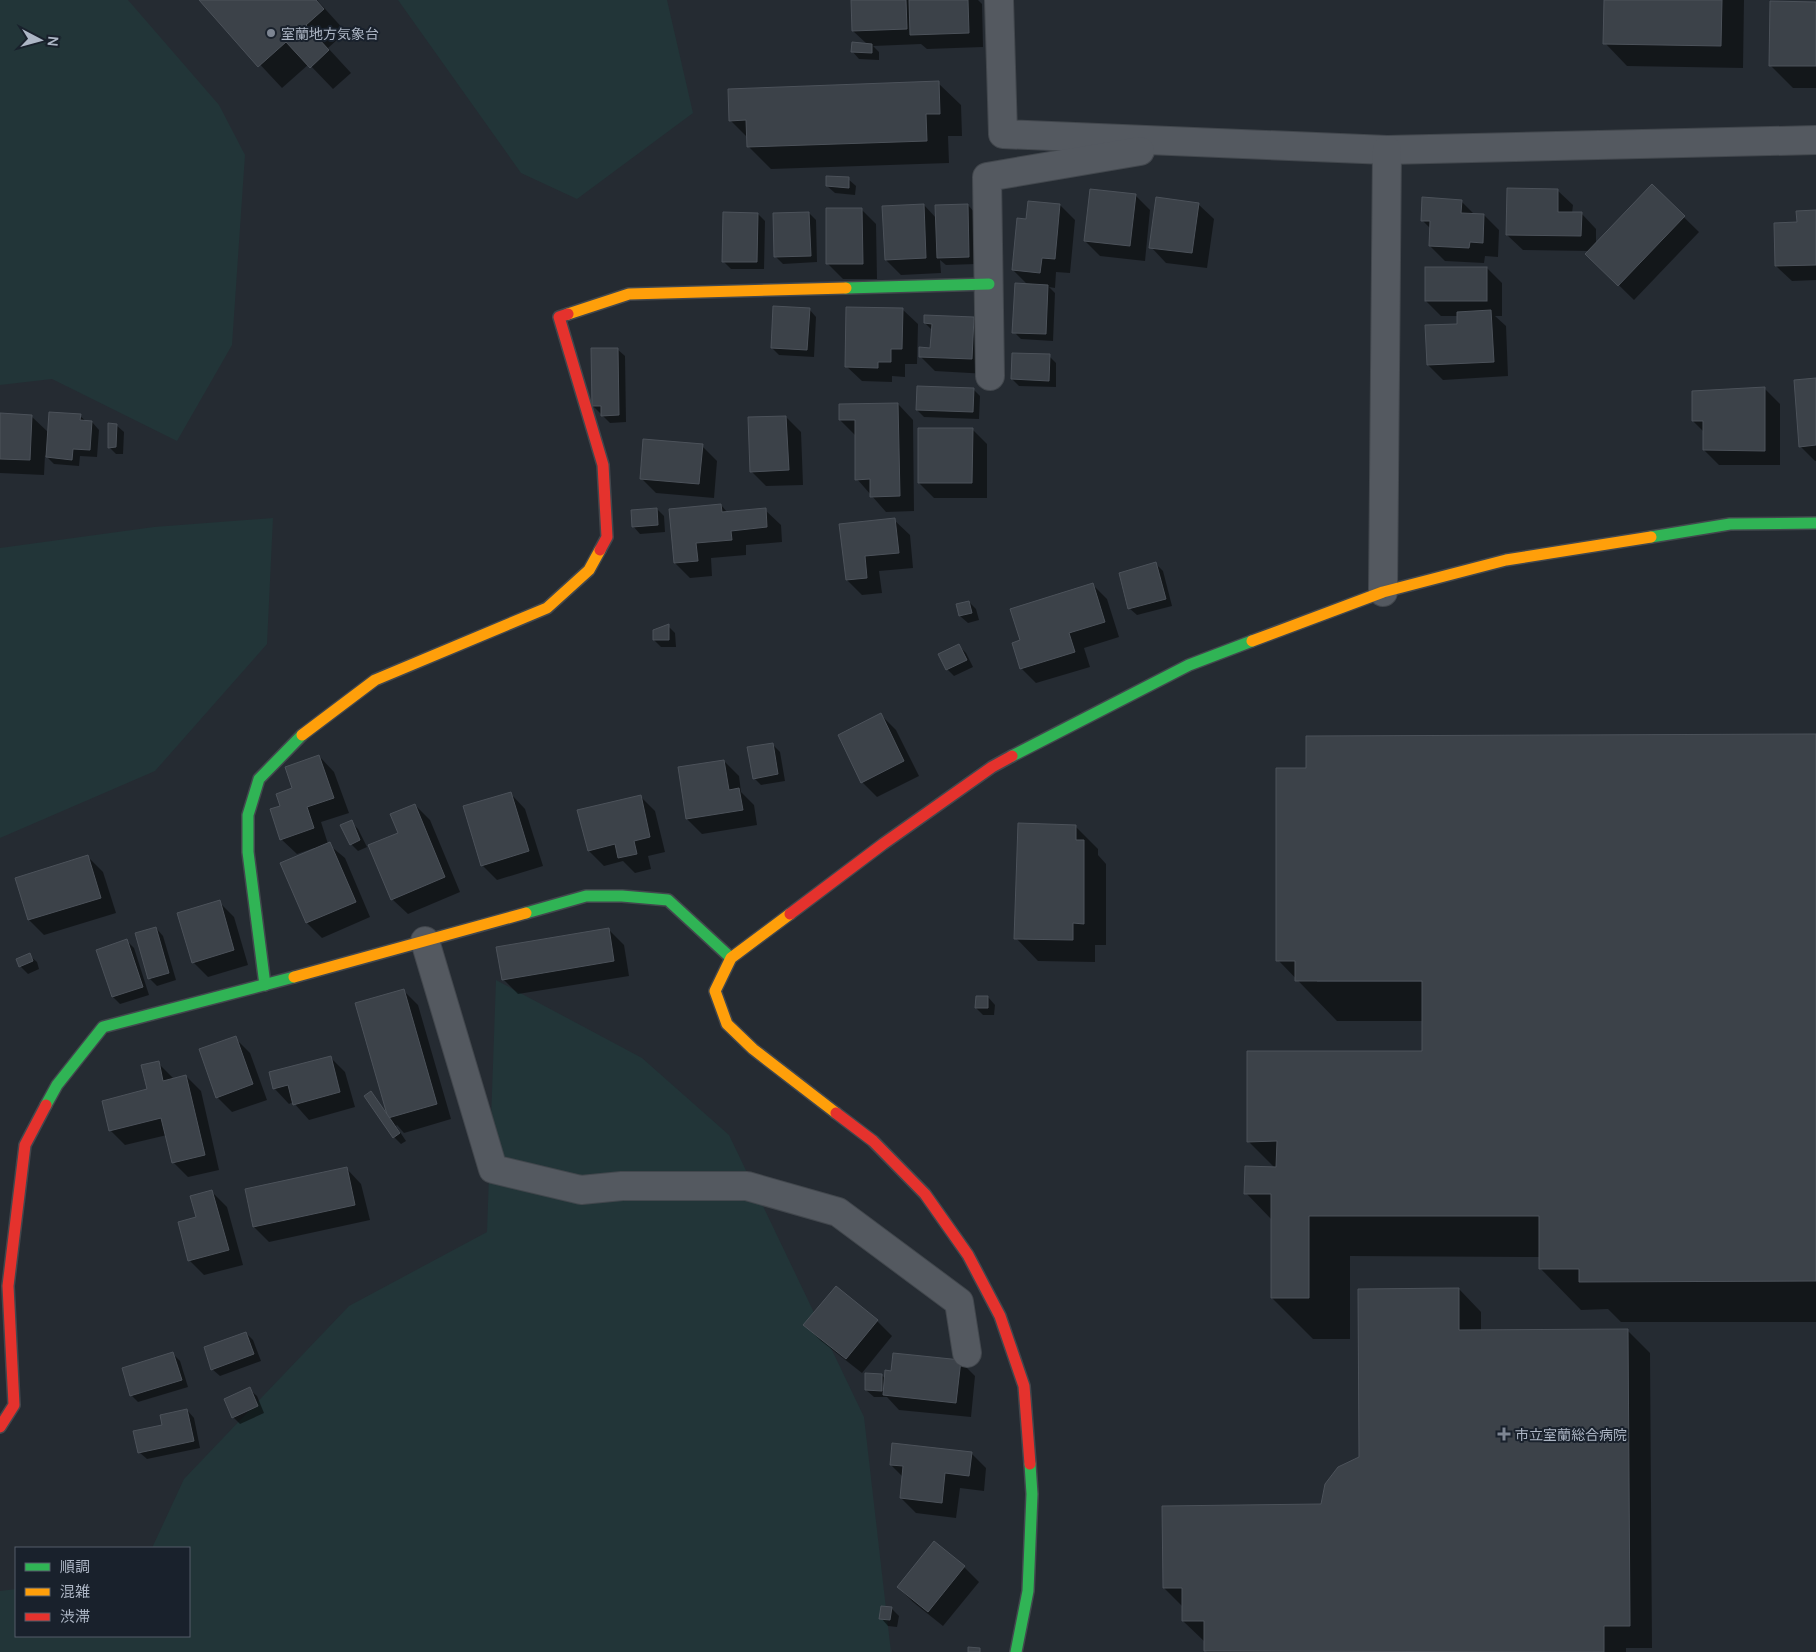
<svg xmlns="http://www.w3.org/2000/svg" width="1816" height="1652" font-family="Manrope,'Noto Sans JP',sans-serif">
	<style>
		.green { fill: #223538 }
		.shadow { fill: #0007; fill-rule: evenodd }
		.building { fill: #3c4249; stroke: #4c525a }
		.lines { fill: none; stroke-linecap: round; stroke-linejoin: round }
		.street-casing { stroke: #42474d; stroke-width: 30 }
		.fast-casing { stroke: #42474d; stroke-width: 14 }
		.slow-casing { stroke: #42474d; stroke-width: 14 }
		.jam-casing { stroke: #42474d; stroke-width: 14 }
		.street { stroke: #545960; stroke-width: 28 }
		.fast { stroke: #30b455; stroke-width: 11 }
		.slow { stroke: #ff9f0a; stroke-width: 11 }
		.jam { stroke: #e5322d; stroke-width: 11 }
		.poi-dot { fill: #7d8592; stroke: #19212c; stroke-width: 2 }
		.labels { text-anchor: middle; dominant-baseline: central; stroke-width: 4; stroke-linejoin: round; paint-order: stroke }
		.poi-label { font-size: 14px; fill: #adb6c5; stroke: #19212c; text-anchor: start }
	</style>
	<rect width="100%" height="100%" fill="#252b32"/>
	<g class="green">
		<polygon points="0,0 128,0 219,105 245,155 232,345 177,441 52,379 0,385"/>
		<polygon points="398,0 667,0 693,113 577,199 521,173"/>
		<polygon points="273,518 267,644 155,771 0,838 0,548 154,527"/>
		<polygon points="496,980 642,1058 729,1135 864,1417 891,1652 0,1652 0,1591 16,1589 16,1636 189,1636 189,1548 152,1548 184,1479 349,1306 487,1232"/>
	</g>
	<g class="shadow">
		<polygon points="200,0 317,0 346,32 328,48 351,73 333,89 309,64 282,88"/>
		<polygon points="852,0 978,0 982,4 983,47 927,49 921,44 873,46 879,52 879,60 859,59 852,51 867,44 853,31"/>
		<polygon points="1606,0 1744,0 1743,68 1627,66 1605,43"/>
		<polygon points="1816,3 1816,88 1793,88 1770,65"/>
		<polygon points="938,83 961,105 962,136 948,136 949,163 771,169 749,147 748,138 731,121"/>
		<polygon points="848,179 856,186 855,195 835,193 827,186"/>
		<polygon points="1652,186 1699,232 1634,300 1587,254 1590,251 1523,250 1507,235 1557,190 1573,205 1572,213 1581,213 1596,229 1596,245"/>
		<polygon points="1135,195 1150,210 1145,261 1100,256 1085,241"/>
		<polygon points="1461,201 1475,215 1484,215 1499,230 1498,257 1485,256 1484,263 1445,261 1430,246 1431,229 1422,220"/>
		<polygon points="1198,204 1214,219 1207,268 1166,263 1151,247"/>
		<polygon points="924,205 937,219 968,205 975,213 976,264 946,265 940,260 941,273 901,275 886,260"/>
		<polygon points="1060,205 1075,220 1070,273 1056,272 1055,288 1049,287 1055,293 1053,341 1021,339 1014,332 1028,285 1013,270 1028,220"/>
		<polygon points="861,209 876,224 877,279 843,279 828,264"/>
		<polygon points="1816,212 1816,280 1792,281 1776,266 1799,224"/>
		<polygon points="809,213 816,220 817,262 783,264 775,256"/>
		<polygon points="758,214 765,221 764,269 731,269 723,261"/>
		<polygon points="1487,268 1502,283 1502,316 1495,316 1506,326 1508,376 1443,380 1428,365 1459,325 1458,316 1441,316 1426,301"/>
		<polygon points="809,309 816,317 814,357 779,355 772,348"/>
		<polygon points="902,309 918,324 917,364 905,364 905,377 892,376 892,382 862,381 846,366"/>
		<polygon points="973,318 988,333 987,374 935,371 920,356 932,349 932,330 925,323"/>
		<polygon points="617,349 625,356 626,422 610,423 593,406"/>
		<polygon points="1049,356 1056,363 1056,387 1019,386 1012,379"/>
		<polygon points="1816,380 1816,461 1815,461 1800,446"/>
		<polygon points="973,389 980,396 979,419 924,417 917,410"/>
		<polygon points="1765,389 1780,404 1780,465 1719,465 1704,450 1704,432 1693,421"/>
		<polygon points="898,404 913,420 914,511 886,512 857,479 855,435 840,420"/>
		<polygon points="0,414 31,416 49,433 80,416 87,422 92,422 99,430 97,457 80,456 79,466 54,464 45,455 44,475 0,473"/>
		<polygon points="786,417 801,432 803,485 766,486 751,471"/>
		<polygon points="116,425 124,432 123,454 116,454 109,447"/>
		<polygon points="972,429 987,444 987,498 934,498 919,483"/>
		<polygon points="702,446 717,461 714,498 656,493 641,478"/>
		<polygon points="721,505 728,513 765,510 781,525 782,542 746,545 746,555 711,558 712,576 690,578 675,563"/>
		<polygon points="657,509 664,516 665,532 640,534 633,526"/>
		<polygon points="894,520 910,535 913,568 879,571 882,593 862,595 847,580 841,526"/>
		<polygon points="1156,564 1163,571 1172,606 1137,615 1129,608"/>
		<polygon points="1092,584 1107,599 1119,637 1084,648 1090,667 1036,683 1021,668 1021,641"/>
		<polygon points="969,602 976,609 979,620 968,623 960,616"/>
		<polygon points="668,626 675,633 676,647 661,647 654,640"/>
		<polygon points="959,646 966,653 973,667 954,676 947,669"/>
		<polygon points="881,715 896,730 919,776 877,797 862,782"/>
		<path d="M1816,736v586h-195l-13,-13 -27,1 -41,-42v-11l-190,-1v83h-37l-41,-41v-78l-26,-27 29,-25 -27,-27 175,-89v-31h-86l-59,-61 29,-191zM1317,979l111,1v2h-111z"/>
		<polygon points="772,744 780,752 785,781 761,785 754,778"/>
		<polygon points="319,756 334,772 349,813 321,822 328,844 345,858 370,917 322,938 307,923 314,848 297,854 281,839 282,806"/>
		<polygon points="724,761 739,776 741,792 754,805 757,825 702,834 687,819"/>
		<polygon points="510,793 525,809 543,866 497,880 482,865"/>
		<polygon points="640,796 655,811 665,852 648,856 651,869 635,873 623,861 604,866 589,851"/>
		<polygon points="415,805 430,820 460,892 408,914 392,899"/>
		<polygon points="351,822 358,829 367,847 358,851 351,844"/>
		<polygon points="1075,826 1098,849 1098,855 1106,864 1106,945 1095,945 1095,962 1038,961 1016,938"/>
		<polygon points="88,857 103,872 116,913 44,935 29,920 16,879"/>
		<polygon points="219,902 234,917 248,965 208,977 193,962"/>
		<polygon points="156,928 163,936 176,980 157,986 149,978"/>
		<polygon points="609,930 624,945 629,976 518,994 503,979"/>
		<polygon points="127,941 134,948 149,995 120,1004 113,997 98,950"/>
		<polygon points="29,955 37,962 39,969 28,974 21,967 18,960"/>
		<polygon points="403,990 418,1005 451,1119 404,1133 397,1125 396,1126 406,1141 401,1144 394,1137 366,1096 370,1093 388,1115"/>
		<polygon points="988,997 995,1005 994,1015 983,1015 976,1008"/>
		<polygon points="235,1038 250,1053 267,1100 232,1112 217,1097"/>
		<polygon points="330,1057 345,1072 355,1107 309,1120 293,1102 289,1104 274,1088"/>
		<polygon points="158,1063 174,1079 186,1076 201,1091 219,1170 188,1177 173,1162 167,1135 125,1145 110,1130 149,1090"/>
		<polygon points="346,1168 361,1184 370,1220 269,1242 254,1227 246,1190"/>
		<polygon points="212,1192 227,1207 243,1265 204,1275 189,1260 197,1218"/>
		<polygon points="1459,1289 1481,1312 1481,1331 1627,1330 1650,1353 1652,1648 1626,1648 1626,1652 1207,1652 1205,1650 1205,1642 1183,1621 1183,1607 1164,1588 1322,1505 1360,1458"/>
		<polygon points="877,1321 892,1336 862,1373 820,1340 805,1325"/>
		<polygon points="246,1333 253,1340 261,1361 220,1376 212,1369"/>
		<polygon points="173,1354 180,1361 188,1387 138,1402 131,1395"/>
		<polygon points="960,1361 975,1376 971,1417 899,1410 887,1397 874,1397 866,1390 881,1375 886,1379 892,1372"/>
		<polygon points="249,1389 257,1396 264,1413 240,1424 233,1417"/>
		<polygon points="187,1410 194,1418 200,1448 147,1459 139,1452"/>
		<polygon points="971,1453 986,1468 984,1491 960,1488 956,1518 916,1513 901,1498 903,1477 891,1465"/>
		<polygon points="964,1567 979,1582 943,1626 913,1602 898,1587"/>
		<polygon points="891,1608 899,1616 897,1627 888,1626 881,1618"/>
	</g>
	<g class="building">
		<polygon points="199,0 316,0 324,9 306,25 329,50 310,68 286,42 258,67"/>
		<polygon points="851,0 906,0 907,29 852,31"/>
		<polygon points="909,0 968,0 969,33 910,35"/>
		<polygon points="1604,0 1722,0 1721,46 1603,44"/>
		<polygon points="1770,1 1816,2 1816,66 1769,66"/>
		<polygon points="852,42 872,44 872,53 851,52"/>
		<polygon points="939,81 940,114 926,114 927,141 747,147 746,120 729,121 728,89"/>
		<polygon points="826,176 849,177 849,188 826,186"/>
		<polygon points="1652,184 1685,216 1618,286 1585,254"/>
		<polygon points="1507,188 1558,189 1558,212 1582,212 1581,236 1506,235"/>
		<polygon points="1090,189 1136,194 1130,246 1084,241"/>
		<polygon points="1156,197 1199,203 1192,253 1149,248"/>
		<polygon points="1422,197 1462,200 1461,213 1484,214 1483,243 1470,242 1469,248 1429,246 1430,221 1421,221"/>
		<polygon points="1028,201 1060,204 1055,259 1042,258 1040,273 1012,270 1017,218 1026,219"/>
		<polygon points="924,204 926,258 885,260 882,206"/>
		<polygon points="968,204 969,257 937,258 935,205"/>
		<polygon points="826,208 862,208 863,264 826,264"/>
		<polygon points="1816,210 1816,265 1775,266 1774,223 1797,222 1796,211"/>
		<polygon points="723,212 758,213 757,262 722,262"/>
		<polygon points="809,212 811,256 774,257 773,213"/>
		<rect x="1425" y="267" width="62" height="34"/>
		<polygon points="1015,283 1048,285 1046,334 1012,333"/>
		<polygon points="773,306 810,308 807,350 771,348"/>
		<polygon points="846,307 903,308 902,349 891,349 891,362 878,362 878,368 845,367"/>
		<polygon points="1491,310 1494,362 1427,365 1425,325 1457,324 1457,312"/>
		<polygon points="924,315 974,317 972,359 919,357 919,347 930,348 932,324 924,323"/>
		<polygon points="591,348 618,348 619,415 601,416 601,406 592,406"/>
		<polygon points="1012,353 1050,354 1049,381 1011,379"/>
		<polygon points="1816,378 1816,445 1799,447 1794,380"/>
		<polygon points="917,386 974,388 973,412 916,410"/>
		<polygon points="1765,387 1765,451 1703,450 1703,421 1692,421 1692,391"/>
		<polygon points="898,403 900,496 870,497 870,479 855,480 855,420 839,420 839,404"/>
		<polygon points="49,412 81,414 80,420 92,421 90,450 73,449 72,460 46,457"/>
		<polygon points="0,413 32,415 30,460 0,459"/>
		<polygon points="786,416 789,470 750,472 748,417"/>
		<polygon points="108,423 117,424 116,447 108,448"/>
		<polygon points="918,428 973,428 972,483 918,483"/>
		<polygon points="643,439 703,444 699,484 640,479"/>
		<polygon points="721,504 722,512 766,508 767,527 731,531 732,540 696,543 698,561 674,563 669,509"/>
		<polygon points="657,508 658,525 632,527 631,510"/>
		<polygon points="895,518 899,553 865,556 867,578 846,580 839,524"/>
		<polygon points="1156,562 1166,599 1128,609 1119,573"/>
		<polygon points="1093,583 1105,622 1069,633 1075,652 1020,669 1012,643 1020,640 1010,609"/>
		<polygon points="969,601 972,613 959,616 956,604"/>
		<polygon points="669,624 669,640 653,640 653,630"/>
		<polygon points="959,644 967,660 946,670 938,654"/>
		<polygon points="881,713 904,761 861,783 838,735"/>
		<polygon points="1816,734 1816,1281 1579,1282 1579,1269 1539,1269 1539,1216 1309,1216 1309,1298 1271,1298 1271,1194 1244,1194 1245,1166 1276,1167 1277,1141 1247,1142 1247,1051 1422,1051 1422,981 1295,981 1295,961 1276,961 1276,768 1306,768 1306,736"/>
		<polygon points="773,743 778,774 753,779 747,747"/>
		<polygon points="319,755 334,798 307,807 314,828 280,840 270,809 280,806 276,794 292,788 285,767"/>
		<polygon points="724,760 729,790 739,788 743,810 686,819 678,767"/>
		<polygon points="511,792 529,851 481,866 463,806"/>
		<polygon points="641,795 650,837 634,841 637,854 618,858 615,844 588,851 577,810"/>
		<polygon points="415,804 445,877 391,900 368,845 398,833 390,814"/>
		<polygon points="352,820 360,840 350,845 340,825"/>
		<polygon points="1018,823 1076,825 1076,840 1084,840 1084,924 1073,923 1073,940 1014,939"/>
		<polygon points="330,842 356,902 306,923 280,863"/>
		<polygon points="88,855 101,898 28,920 15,878"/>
		<polygon points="220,900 234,950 192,963 177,913"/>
		<polygon points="156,927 169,973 148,979 135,933"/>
		<polygon points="609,928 614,961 502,980 496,947"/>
		<polygon points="127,939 143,987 112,997 96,950"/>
		<polygon points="30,953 33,961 19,967 16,959"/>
		<polygon points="404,989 437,1104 388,1118 355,1003"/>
		<polygon points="976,996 988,996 988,1008 975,1008"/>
		<polygon points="236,1036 253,1084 216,1098 199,1049"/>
		<polygon points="331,1056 340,1092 293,1105 288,1085 273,1089 269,1072"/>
		<polygon points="159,1061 163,1081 186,1075 205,1155 172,1163 161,1118 109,1131 102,1101 147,1089 141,1065"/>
		<polygon points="371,1091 400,1133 393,1138 364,1096"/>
		<polygon points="347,1167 355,1205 253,1227 245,1189"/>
		<polygon points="212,1190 229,1250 188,1261 178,1222 196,1217 190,1196"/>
		<polygon points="836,1286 878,1320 846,1359 803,1325"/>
		<polygon points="1459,1288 1459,1330 1628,1329 1630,1626 1604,1626 1604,1652 1204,1651 1204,1621 1182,1621 1182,1588 1163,1588 1162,1506 1321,1504 1325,1484 1338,1467 1359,1457 1358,1289"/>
		<polygon points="246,1332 254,1354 211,1370 204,1347"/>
		<polygon points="173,1352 182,1380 130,1396 122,1368"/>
		<polygon points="893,1353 961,1360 956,1403 883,1395 885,1370 891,1371"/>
		<polygon points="865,1373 882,1374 882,1391 865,1390"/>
		<polygon points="250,1387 258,1406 232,1418 224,1399"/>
		<polygon points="187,1409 194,1441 138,1453 133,1431 162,1425 160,1415"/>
		<polygon points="892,1443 972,1452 969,1476 945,1473 942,1503 900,1498 903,1466 890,1465"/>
		<polygon points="934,1541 965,1566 928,1612 897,1587"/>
		<polygon points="881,1606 892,1607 890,1620 879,1619"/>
		<polygon points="968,1647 980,1648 980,1652 968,1652"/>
	</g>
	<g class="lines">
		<g class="street-casing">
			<g id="street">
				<polyline points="999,0 1003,134 1387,150 1816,140"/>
				<polyline points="990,376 987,177 1140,151"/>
				<polyline points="1383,592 1387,150"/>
				<polyline points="425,941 493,1169 581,1190 622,1186 747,1186 838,1212 959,1302 967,1353"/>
			</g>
		</g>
		<g class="fast-casing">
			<g id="fast">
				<polyline points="846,288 989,284"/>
				<polyline points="1651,537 1730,524 1816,523"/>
				<polyline points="1012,756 1189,665 1252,641"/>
				<polyline points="526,913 586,896 622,896 668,900 731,958"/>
				<polyline points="265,985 248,852 248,815 259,779 302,735"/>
				<polyline points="46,1105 57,1085 103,1027 294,977"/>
				<polyline points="1016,1652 1028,1591 1032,1494 1030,1464"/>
			</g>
		</g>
		<g class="slow-casing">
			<g id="slow">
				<polyline points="568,314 629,294 846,288"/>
				<polyline points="1252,641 1383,592 1506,560 1651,537"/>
				<polyline points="302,735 375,680 547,608 589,570 600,550"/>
				<polyline points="790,914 731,958 715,991 727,1024 753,1049 836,1113"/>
				<polyline points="294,977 526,913"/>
			</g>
		</g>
		<g class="jam-casing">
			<g id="jam">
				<polyline points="568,314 559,317 603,465 607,537 600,550"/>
				<polyline points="790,914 883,844 992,767 1012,756"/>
				<polyline points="836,1113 873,1141 925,1194 968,1255 1000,1316 1024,1386 1030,1464"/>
				<polyline points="0,1427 14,1405 8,1286 25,1145 46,1105"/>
			</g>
		</g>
		<use href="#street" class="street"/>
		<use href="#fast" class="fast"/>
		<use href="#slow" class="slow"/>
		<use href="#jam" class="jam"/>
	</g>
	<g class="poi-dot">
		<circle cx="271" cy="33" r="5"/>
		<path d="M1501.5 1426.5h5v5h5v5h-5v5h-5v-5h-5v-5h5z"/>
	</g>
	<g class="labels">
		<g class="poi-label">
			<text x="281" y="33">室蘭地方気象台</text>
			<text x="1515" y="1434">市立室蘭総合病院</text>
		</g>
	</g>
	<rect x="15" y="1547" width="175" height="90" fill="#19212c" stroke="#545d69"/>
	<rect x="25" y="1563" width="25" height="8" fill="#30b455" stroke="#545d69"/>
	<text x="60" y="1572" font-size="15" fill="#adb6c5">順調</text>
	<rect x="25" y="1588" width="25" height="8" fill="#ff9f0a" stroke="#545d69"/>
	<text x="60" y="1597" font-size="15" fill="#adb6c5">混雑</text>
	<rect x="25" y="1613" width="25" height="8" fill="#e5322d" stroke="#545d69"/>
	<text x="60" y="1622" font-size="15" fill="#adb6c5">渋滞</text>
	<g transform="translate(40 40) rotate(96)" stroke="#19212c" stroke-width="4" paint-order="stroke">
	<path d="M0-4L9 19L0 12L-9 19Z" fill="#adb6c5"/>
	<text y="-8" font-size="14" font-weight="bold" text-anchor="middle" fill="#adb6c5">N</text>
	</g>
</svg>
